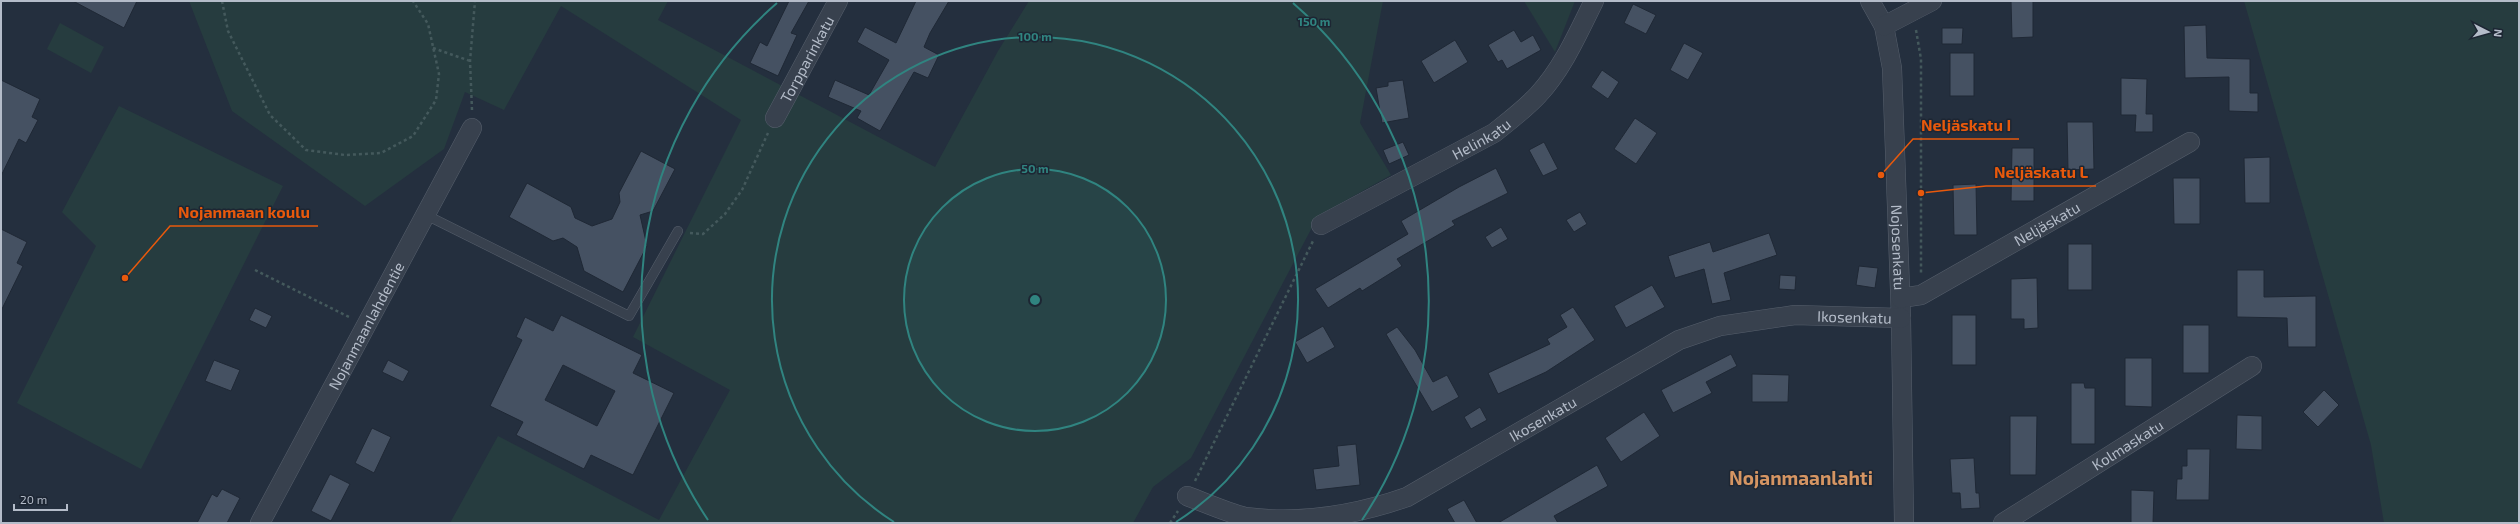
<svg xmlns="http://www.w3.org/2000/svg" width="2520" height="524" font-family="'Exo 2',sans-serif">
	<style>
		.green { fill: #263c3f }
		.building { fill: #455162; stroke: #1f2835; fill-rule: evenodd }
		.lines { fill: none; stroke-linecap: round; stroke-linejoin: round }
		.service-casing { stroke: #565f6c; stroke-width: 10 }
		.minor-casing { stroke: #565f6c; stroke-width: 20 }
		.path { stroke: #44595c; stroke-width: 2.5; stroke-dasharray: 3 3; stroke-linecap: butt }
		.service { stroke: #38414e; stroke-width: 9 }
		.minor { stroke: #38414e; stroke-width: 19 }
		.ring { fill: none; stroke: #308480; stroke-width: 2 }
		.labels { text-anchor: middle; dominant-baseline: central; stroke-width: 3; stroke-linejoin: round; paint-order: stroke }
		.street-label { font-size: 15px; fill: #b4bcc9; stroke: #1d2633 }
		.district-label { font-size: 19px; font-weight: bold; fill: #d59563; stroke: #1d2633 }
		.centre { fill: #308480; stroke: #1d2633; stroke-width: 2 }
		.ring-label { font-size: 12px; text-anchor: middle; font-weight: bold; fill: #308480; stroke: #1d2633; stroke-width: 3; stroke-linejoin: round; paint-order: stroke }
		.leader { fill: none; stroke: #e8590c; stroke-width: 1.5 }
		.callout-dot { fill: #e8590c; stroke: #1d2633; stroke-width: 1.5 }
		.callout-label { font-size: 16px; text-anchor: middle; font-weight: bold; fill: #e8590c; stroke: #1d2633; stroke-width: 3; stroke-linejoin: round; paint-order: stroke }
	</style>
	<rect width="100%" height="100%" fill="#242f3e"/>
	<g class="green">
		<polygon points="189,1 668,1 658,20 935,167 998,51 1029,1 1383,1 1360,123 1391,175 1318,216 1191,458 1153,487 1133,523 450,523 498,436 659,520 730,390 633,337 741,120 561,6 504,110 465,92 444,149 365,206 232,111"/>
		<polygon points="1524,1 1575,1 1555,52"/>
		<polygon points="2244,1 2519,1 2519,523 2384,523 2371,445"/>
		<polygon points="60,23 104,47 91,73 47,49"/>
		<polygon points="119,106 283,186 141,469 17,403 96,246 62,212"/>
	</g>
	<g class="building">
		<polygon points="73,1 137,1 124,28"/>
		<polygon points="789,1 809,1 791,33 797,35 778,76 750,63 760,42 767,46"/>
		<polygon points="916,1 949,1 930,33 924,47 939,55 928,78 914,72 880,131 857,118 861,111 828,97 835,80 869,95 889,60 857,42 865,27 896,43"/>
		<polygon points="2011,1 2033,1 2033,37 2012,38"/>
		<polygon points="1633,4 1656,15 1646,34 1624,23"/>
		<polygon points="2206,25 2207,58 2250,59 2250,93 2258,93 2258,112 2229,111 2229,77 2185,78 2184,26"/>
		<polygon points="1942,28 1963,28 1962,44 1942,44"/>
		<polygon points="1514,30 1521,42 1533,35 1541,50 1507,69 1502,60 1498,62 1488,45"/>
		<polygon points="1455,40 1468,62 1434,83 1421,61"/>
		<polygon points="1684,43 1703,53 1688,80 1670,70"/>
		<rect x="1950" y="53" width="24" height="43"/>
		<polygon points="1602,70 1619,82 1608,99 1591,87"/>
		<polygon points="2121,78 2147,79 2146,114 2153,114 2153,132 2135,132 2136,115 2121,115"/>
		<polygon points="1,80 40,99 32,117 38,120 26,143 19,139 1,176"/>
		<polygon points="1403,80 1409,118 1382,123 1376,88 1388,86 1388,82"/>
		<polygon points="1635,118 1657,133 1636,164 1614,149"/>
		<polygon points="2067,122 2093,122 2094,169 2068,170"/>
		<polygon points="1403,142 1409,155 1389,164 1383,150"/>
		<polygon points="1544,142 1558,169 1543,176 1529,150"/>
		<polygon points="2012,148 2034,148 2034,201 2011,201"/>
		<polygon points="641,151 675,169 653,211 640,215 647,246 623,292 584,271 577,247 563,238 553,241 509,217 527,183 571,207 575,218 592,226 612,219 620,202 619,193"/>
		<polygon points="2270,157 2270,203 2245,203 2244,158"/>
		<polygon points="1496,168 1508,193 1452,221 1455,225 1397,259 1402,266 1362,291 1360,288 1328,308 1315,289 1408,234 1401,221 1459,187"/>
		<polygon points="2173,178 2200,178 2200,224 2174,224"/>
		<polygon points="1976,184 1977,235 1954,235 1953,185"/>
		<polygon points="1580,212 1587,224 1574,232 1566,220"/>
		<polygon points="1501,227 1508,239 1492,248 1485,237"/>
		<polygon points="1,229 27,242 17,263 23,266 1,311"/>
		<polygon points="1769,233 1777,255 1724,273 1731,300 1712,304 1704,269 1675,278 1668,256 1710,242 1713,252"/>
		<rect x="2068" y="244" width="24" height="46"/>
		<polygon points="1859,266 1878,268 1875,288 1856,285"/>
		<polygon points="2237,270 2264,270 2264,297 2316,296 2316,347 2288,347 2287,318 2237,317"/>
		<polygon points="1780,275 1796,276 1795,290 1779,289"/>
		<polygon points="2037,278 2038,328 2024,329 2024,319 2011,319 2011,279"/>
		<polygon points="1652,285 1665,307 1626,328 1614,306"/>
		<polygon points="1573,307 1595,340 1546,372 1498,394 1488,373 1550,344 1547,339 1567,327 1560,315"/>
		<polygon points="255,308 272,316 266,328 249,320"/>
		<path d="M561,315l81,40 -9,18 41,20 -41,82 -42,-20 -7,14 -68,-34 7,-13 -33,-16 32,-66 -6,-3 9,-20 28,14zM563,365l52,26 -18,35 -52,-26z"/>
		<rect x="1952" y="315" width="24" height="50"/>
		<rect x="2183" y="325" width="26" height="48"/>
		<polygon points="1323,326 1335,347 1307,363 1295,342"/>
		<polygon points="1397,327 1415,350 1433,382 1447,375 1459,397 1432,412 1386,334"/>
		<polygon points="1731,354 1737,366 1706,382 1712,393 1673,413 1661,390"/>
		<polygon points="2125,358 2152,358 2152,407 2125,406"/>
		<polygon points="214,360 240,370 231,391 205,381"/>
		<polygon points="388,360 409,371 403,382 382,372"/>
		<polygon points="1752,374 1789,375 1788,402 1752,402"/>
		<polygon points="2071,383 2084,383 2085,388 2095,388 2095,444 2071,444"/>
		<polygon points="2324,390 2339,405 2318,427 2303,412"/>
		<polygon points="1480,407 1487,420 1471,429 1464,417"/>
		<polygon points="1644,412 1660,436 1621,462 1605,438"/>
		<polygon points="2237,415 2262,416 2262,450 2236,449"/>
		<polygon points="2010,416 2037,416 2036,475 2010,475"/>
		<polygon points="372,428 391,437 374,473 355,463"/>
		<polygon points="1356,444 1360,485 1316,490 1313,469 1339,466 1337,446"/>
		<polygon points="2187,449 2210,449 2209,500 2176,500 2177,479 2182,479 2182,466 2187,466"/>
		<polygon points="1974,458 1976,493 1979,493 1980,508 1961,509 1960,493 1952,493 1950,459"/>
		<polygon points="1597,465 1608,486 1554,516 1558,523 1498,523"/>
		<polygon points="330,474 350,484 331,521 311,511"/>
		<polygon points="222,489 240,498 227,523 197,523 212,494 217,497"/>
		<polygon points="2131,490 2154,491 2153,523 2131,523"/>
		<polygon points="1464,500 1477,523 1455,523 1447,509"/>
	</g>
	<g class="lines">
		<g class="service-casing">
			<polyline id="service" points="426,215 629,316 678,231"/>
		</g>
		<g class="minor-casing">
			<g id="minor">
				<path id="s1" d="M1870,1l14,25 8,42 9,250 3,205"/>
				<polyline points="1884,26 1932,1"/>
				<path id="s2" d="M775,118l63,-117"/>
				<path id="s3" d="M1321,225l173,-92c15,-12 31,-24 44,-38 25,-27 40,-62 56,-94"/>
				<path id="s4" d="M1901,298l20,-3 269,-153"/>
				<path id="s5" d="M1187,496c19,7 39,16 58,21 55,7 111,-2 162,-20l272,-157 41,-14 75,-11 106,3"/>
				<path id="s6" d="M260,523l212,-395"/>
				<path id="s7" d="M2003,523l249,-157"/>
			</g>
		</g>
		<g class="path">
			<polyline points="222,1 228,31 270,115 306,150 345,155 381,153 413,136 436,100 439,74 428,24 413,1"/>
			<polyline points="1916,30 1921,59 1921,275"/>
			<polyline points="433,48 470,61"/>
			<polyline points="472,110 470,61 475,1"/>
			<polyline points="690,233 703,234 725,214 742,190 768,133"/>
			<polyline points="255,270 349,317"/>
			<polyline points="1195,481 1313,241"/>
			<polyline points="1170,523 1178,511"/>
		</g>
		<use href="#service" class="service"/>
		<use href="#minor" class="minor"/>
	</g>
	<circle cx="1035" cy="300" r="131" fill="#308480" fill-opacity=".12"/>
	<g class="ring">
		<circle cx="1035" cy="300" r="131"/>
		<path d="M894 522A263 263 0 1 1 1176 522"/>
		<path d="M708 520A394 394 0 0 1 777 3M1293 3A394 394 0 0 1 1362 520"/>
	</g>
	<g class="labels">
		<g class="street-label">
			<text stroke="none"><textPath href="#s2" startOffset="67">Torpparinkatu</textPath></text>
			<text stroke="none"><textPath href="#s3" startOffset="182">Helinkatu</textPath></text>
			<text stroke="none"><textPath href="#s4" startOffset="165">Neljäskatu</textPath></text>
			<text stroke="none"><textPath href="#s1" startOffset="251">Nojosenkatu</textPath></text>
			<text stroke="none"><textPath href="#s5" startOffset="719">Ikosenkatu</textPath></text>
			<text stroke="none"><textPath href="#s6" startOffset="224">Nojanmaanlahdentie</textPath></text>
			<text stroke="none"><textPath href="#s5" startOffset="383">Ikosenkatu</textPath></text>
			<text stroke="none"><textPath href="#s7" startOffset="147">Kolmaskatu</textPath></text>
		</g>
		<g class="district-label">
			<text x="1801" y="477">Nojanmaanlahti</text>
		</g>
	</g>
	<circle cx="1035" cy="300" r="6" class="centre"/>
	<g class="ring-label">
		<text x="1314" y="26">150 m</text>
		<text x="1035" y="41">100 m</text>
		<text x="1035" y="173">50 m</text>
	</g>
	<path class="leader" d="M1881 175L1913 139H2019M1921 193L1986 186H2096M125 278L170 226H318"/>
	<g class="callout-dot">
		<circle cx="1881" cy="175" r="4"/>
		<circle cx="1921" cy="193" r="4"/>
		<circle cx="125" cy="278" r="4"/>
	</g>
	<g class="callout-label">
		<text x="1966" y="131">Neljäskatu I</text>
		<text x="2041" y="178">Neljäskatu L</text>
		<text x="244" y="218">Nojanmaan koulu</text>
	</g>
	<rect width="2520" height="524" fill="none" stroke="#b4bcc9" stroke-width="4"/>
	<g transform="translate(2488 32) rotate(96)" stroke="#1d2633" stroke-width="3" paint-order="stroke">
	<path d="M0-3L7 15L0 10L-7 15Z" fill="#b4bcc9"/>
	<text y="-6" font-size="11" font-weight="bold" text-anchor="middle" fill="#b4bcc9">N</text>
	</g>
	<path d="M14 504v6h53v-6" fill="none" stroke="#b4bcc9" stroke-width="2"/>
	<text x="20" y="504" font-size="12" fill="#b4bcc9" stroke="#1d2633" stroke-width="3" paint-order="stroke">20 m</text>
</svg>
